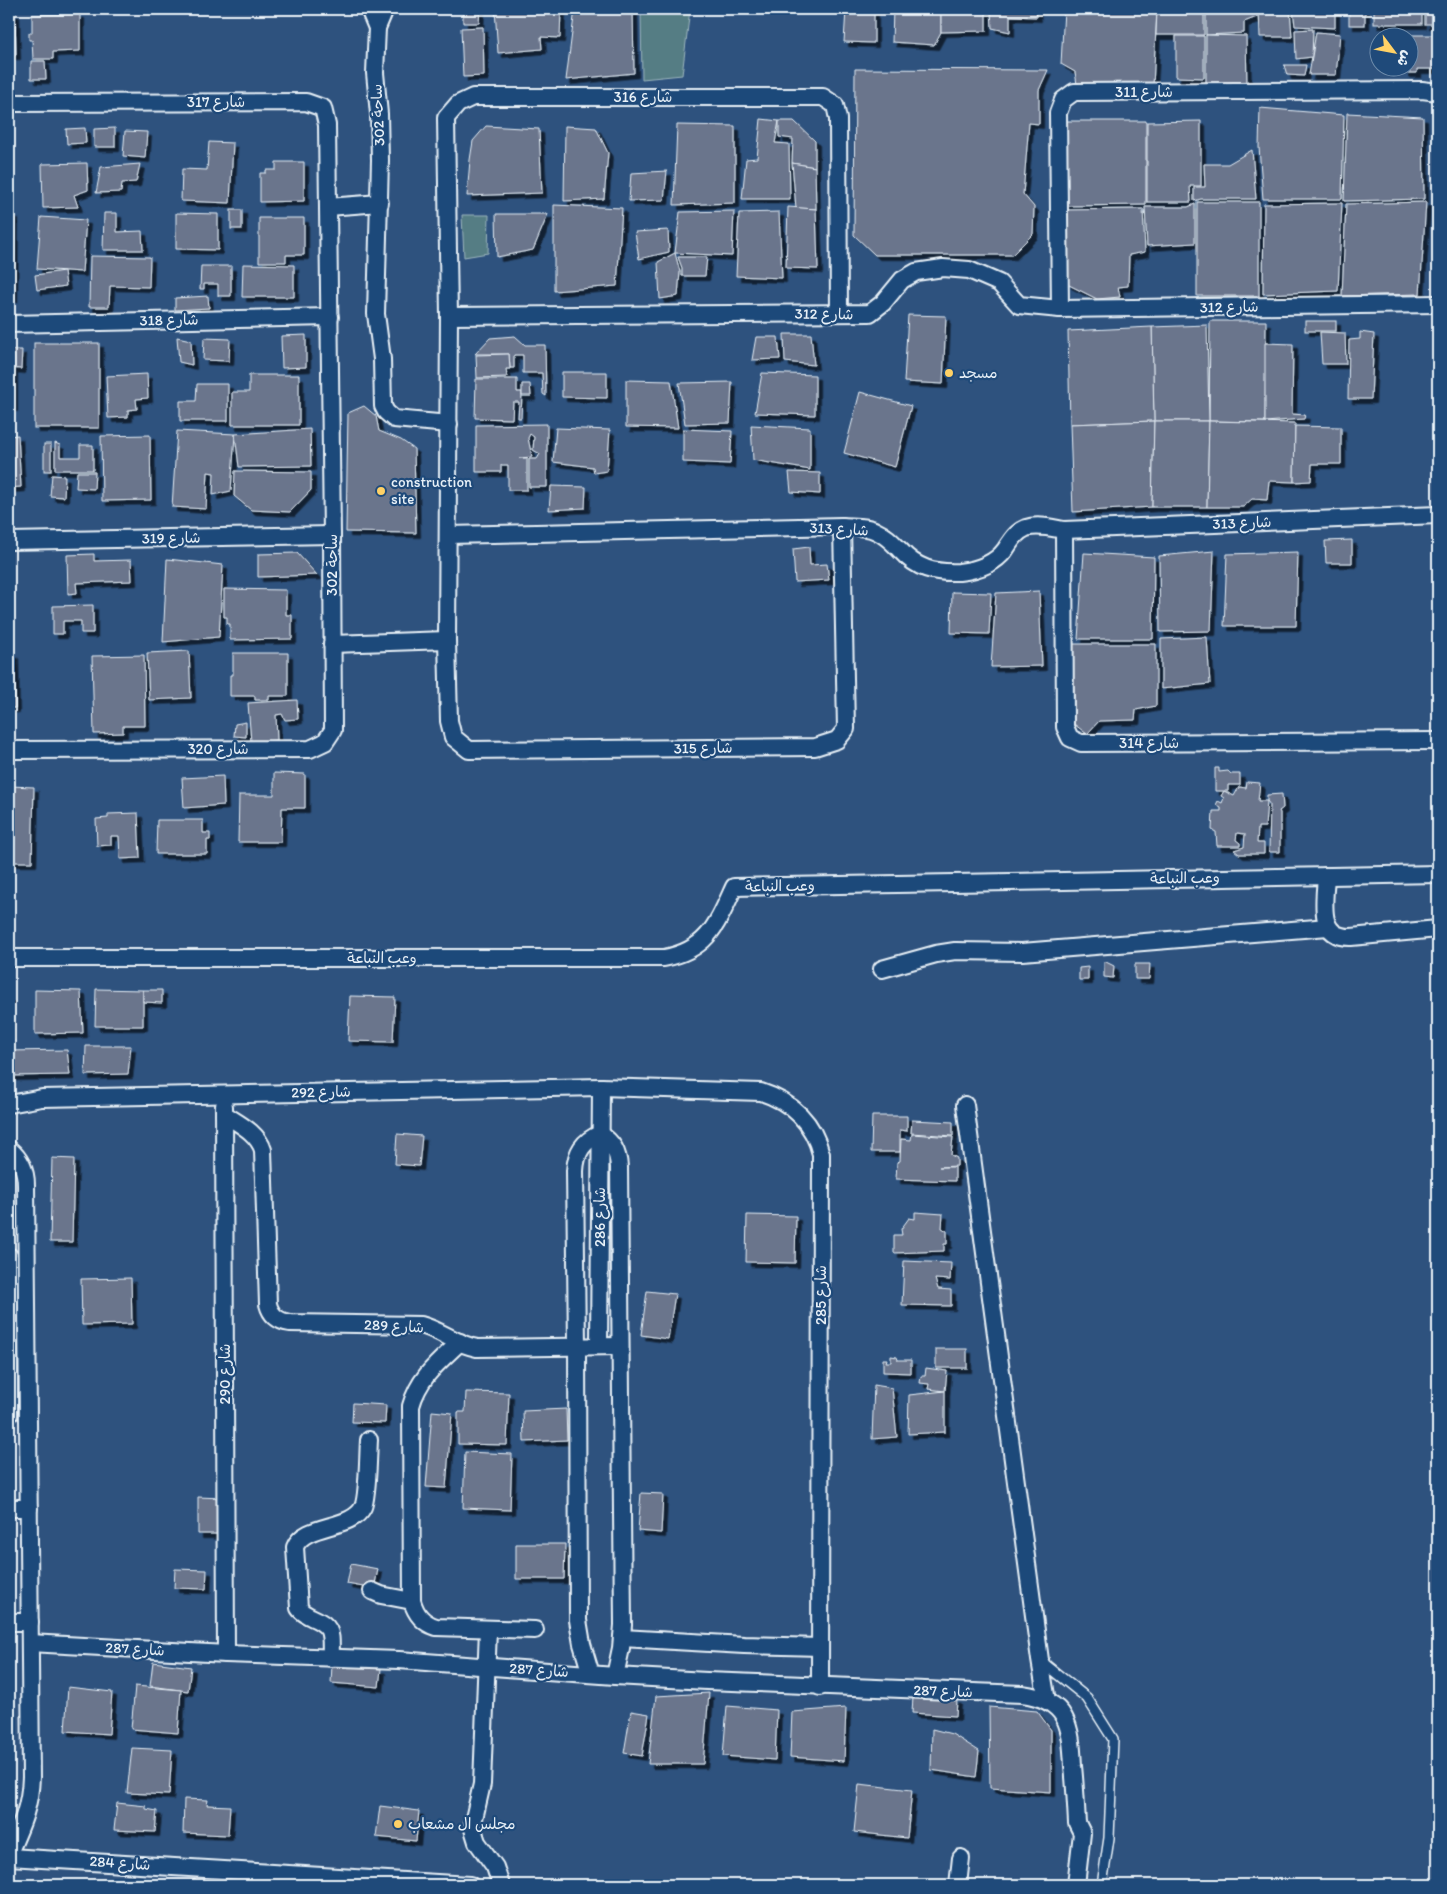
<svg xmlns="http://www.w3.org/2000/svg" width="1447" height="1894" font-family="Itim,'Playpen Sans Arabic',sans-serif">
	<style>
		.green { fill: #557d84; stroke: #9eb7be }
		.building { fill: #6b748c; stroke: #e8f1f8; filter: url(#shadow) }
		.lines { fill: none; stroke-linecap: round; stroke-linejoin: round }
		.lane-casing { stroke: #e8f1f8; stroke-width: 12 }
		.street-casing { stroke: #e8f1f8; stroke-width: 20 }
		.lane { stroke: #1f4a7a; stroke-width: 9 }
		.street { stroke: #1f4a7a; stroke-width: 16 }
		.poi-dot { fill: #ffd166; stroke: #1f4a7a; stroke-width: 2 }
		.labels { text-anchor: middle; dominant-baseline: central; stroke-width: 4.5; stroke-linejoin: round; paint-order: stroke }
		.street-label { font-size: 15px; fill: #e8f1f8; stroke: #1f4a7a }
		.poi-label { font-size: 15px; fill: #e8f1f8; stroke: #1f4a7a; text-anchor: start }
	</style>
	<defs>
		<filter id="shadow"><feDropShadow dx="4.5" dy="4.5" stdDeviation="0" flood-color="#0009"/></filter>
	</defs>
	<rect width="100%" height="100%" fill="#2e527e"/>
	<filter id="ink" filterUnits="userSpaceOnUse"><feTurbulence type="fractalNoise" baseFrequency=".02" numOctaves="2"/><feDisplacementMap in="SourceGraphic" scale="10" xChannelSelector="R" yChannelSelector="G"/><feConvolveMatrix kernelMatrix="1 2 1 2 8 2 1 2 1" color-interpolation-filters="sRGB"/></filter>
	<g filter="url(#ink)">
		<g class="green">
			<polygon points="641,9 690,9 682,75 642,79"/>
			<polygon points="462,215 489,215 488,253 464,257"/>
		</g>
		<g class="building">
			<polygon points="463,9 480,9 479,23 463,23"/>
			<polygon points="495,9 561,9 560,38 541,37 542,49 498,53"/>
			<polygon points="575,9 633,9 634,73 566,80"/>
			<polygon points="846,9 874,9 874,43 844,42"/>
			<polygon points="893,9 941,9 941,32 934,45 892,42"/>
			<polygon points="941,9 971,10 971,9 986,9 986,31 941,32"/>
			<polygon points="991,9 1036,9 1037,17 1010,16 1010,32 992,28"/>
			<polygon points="1064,9 1157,9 1153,86 1077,84 1075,72 1061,64"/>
			<polygon points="1157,9 1204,9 1204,35 1156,35"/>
			<polygon points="1206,9 1257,9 1257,17 1244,22 1244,33 1206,35"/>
			<polygon points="1259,9 1290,9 1292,37 1260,37"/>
			<polygon points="1293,9 1335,9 1335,28 1295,26"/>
			<rect x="1349" y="9" width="16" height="16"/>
			<rect x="1374" y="9" width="48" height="15"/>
			<rect x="1425" y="9" width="13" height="15"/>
			<polygon points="9,13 15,13 16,55 9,55"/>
			<polygon points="80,14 80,51 53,52 53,59 33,59 32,40 29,40 29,33 32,33 32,15"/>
			<polygon points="483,27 484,76 463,77 461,28"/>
			<polygon points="1313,29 1312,57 1296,59 1295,30"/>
			<polygon points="1316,32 1340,34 1336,75 1309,75"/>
			<polygon points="1206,35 1246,36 1247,86 1206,86"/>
			<polygon points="1406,35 1436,35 1436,69 1417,69 1417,73 1405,73 1405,68 1410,68 1410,38 1406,38"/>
			<polygon points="1176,36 1204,36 1204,78 1176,77"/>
			<polygon points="31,61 45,61 46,79 31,79"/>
			<polygon points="1284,65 1306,65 1304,76 1287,75"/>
			<polygon points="855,69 1048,70 1039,90 1039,124 1029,123 1023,194 1034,207 1033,234 1012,255 875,255 854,235"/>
			<polygon points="1260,108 1344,115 1342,199 1263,199 1259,147"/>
			<polygon points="1347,113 1423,117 1424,199 1344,201"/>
			<polygon points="761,119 779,121 775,143 789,144 790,199 742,199 746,159 757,158"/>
			<polygon points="779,121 794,121 815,141 815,167 792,163 793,139 779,137"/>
			<polygon points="1065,121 1146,121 1146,205 1065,206"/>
			<polygon points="1201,121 1201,186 1190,186 1191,202 1147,202 1147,122"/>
			<polygon points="677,125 735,126 735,203 674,205"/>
			<polygon points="486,126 539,129 542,193 467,196 470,160 473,141"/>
			<polygon points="565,126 596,128 608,153 604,199 564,201"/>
			<polygon points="85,128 86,143 67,144 66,129"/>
			<polygon points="115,128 115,147 94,147 94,129"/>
			<polygon points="125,131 147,132 145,158 123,156"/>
			<polygon points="209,142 233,143 230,203 181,201 182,169 207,170"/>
			<polygon points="1252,150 1256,199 1201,199 1194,201 1194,187 1205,187 1204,164 1228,164"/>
			<polygon points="276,162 304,162 304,201 260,202 260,173 266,173 266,170 276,170"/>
			<polygon points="87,163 88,190 74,195 78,207 43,208 42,164"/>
			<polygon points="792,163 815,167 816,209 796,208"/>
			<polygon points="140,164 136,182 122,183 121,192 96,193 101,167"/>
			<polygon points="667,171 664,200 629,201 631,173"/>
			<rect x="1197" y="202" width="62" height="94"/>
			<polygon points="1426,202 1420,294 1342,296 1346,204"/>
			<polygon points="1342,203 1338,291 1263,294 1264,204"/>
			<polygon points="1195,204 1195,243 1147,246 1145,207 1188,207"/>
			<polygon points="554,205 622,208 617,286 554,291"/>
			<polygon points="788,207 816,209 818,269 786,268"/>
			<polygon points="1143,209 1145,252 1129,255 1128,286 1118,287 1120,297 1097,299 1067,284 1062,210"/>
			<rect x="231" y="210" width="11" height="19"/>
			<polygon points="734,211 732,256 675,253 680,212"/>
			<polygon points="779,212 782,278 736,276 739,213"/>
			<polygon points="104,213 117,213 117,232 142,231 143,250 103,250"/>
			<polygon points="176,213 218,214 218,250 176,249"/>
			<polygon points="9,214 14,214 13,298 9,298"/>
			<polygon points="496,214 548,214 533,250 497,257"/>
			<polygon points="41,217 86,220 82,272 37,269"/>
			<polygon points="259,218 304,218 304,255 286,255 286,262 259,262"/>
			<polygon points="668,230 669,252 639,259 635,232"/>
			<polygon points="675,253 680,272 678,296 660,299 658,262"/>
			<polygon points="90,256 150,257 149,287 110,286 109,307 89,307"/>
			<polygon points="678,257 707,257 705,276 682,276 682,268"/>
			<polygon points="243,264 294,265 294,297 242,297"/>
			<polygon points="201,266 231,266 231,296 218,296 218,284 204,284 204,289 200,289"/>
			<polygon points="64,271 66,286 37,290 35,275"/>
			<polygon points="208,296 209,308 175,310 175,298"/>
			<polygon points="908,315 946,316 943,384 904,382"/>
			<polygon points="1210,321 1266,321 1265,422 1209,421"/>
			<rect x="1305" y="321" width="31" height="10"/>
			<polygon points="1207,325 1209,421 1154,421 1152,327"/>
			<polygon points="1152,327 1154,421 1070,424 1068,331"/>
			<polygon points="1320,332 1345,333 1346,364 1322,364"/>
			<polygon points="1360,332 1374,334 1371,399 1348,399 1349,340 1360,339"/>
			<polygon points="784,334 811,334 814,365 785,362"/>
			<polygon points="306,335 306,367 282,368 281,336"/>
			<polygon points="515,336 525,345 545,345 546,396 543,394 542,373 523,373 523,355 514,355 514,368 510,368 509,354 475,354 490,338"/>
			<polygon points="177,337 191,340 192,365 179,362"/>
			<polygon points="756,337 778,337 780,359 752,360"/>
			<polygon points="204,338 230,339 229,361 203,360"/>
			<rect x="34" y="343" width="65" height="85"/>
			<polygon points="1265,343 1293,344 1292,414 1305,415 1304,419 1265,422"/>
			<polygon points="9,350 22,350 21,369 9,368"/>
			<polygon points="509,354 510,369 506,369 507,377 477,378 476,355"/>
			<polygon points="9,368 13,369 13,407 9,407"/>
			<polygon points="562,372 607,372 607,398 562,397"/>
			<polygon points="762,373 815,375 815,415 755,413"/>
			<polygon points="147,374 148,398 136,399 137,409 128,410 128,417 108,418 106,376"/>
			<polygon points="249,375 299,375 299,425 232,425 232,392 249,392"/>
			<polygon points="476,379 517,379 517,392 522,392 521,418 518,418 519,402 513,402 512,419 475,418"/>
			<polygon points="626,380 671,381 678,428 626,427"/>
			<polygon points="732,382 730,423 685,424 679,383"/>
			<polygon points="197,384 228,384 228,421 180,421 180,401 196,401"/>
			<polygon points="522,384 530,384 531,396 522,396"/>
			<polygon points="860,392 911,406 895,467 844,453"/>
			<polygon points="364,406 376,416 379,431 401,440 414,449 416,533 346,532 348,413"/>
			<polygon points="1154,421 1152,507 1073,512 1070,424"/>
			<polygon points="1154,421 1209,421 1207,507 1152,507"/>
			<polygon points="1209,421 1295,423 1294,482 1269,481 1267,500 1252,499 1243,507 1207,507"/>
			<polygon points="547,424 547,487 529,487 529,459 537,459 540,454 533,450 534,437 530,434 528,438 532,457 519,458 527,458 527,490 508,490 508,465 501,465 501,472 476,472 476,425"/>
			<polygon points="751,425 810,428 810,470 753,460"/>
			<polygon points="1295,426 1341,427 1341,464 1312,464 1311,481 1294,482"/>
			<polygon points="556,428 610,430 607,471 594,473 593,467 553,462"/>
			<polygon points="310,429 311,466 239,467 235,434"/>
			<polygon points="683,429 732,431 730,464 683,462"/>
			<polygon points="177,431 235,434 231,491 213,495 214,473 208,472 206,509 172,507"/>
			<polygon points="18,435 21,487 9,488 9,436"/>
			<polygon points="150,435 151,500 102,501 101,436"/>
			<polygon points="55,443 60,445 60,457 80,457 80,445 93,445 93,470 55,470"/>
			<rect x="44" y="444" width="7" height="27"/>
			<polygon points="235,471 311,472 311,490 290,512 251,510 234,496"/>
			<polygon points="77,472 95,472 94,489 76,488"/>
			<polygon points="789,472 820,473 820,494 791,492"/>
			<polygon points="52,475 65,476 64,497 50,496"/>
			<polygon points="551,486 586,487 585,508 549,510"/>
			<polygon points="1352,540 1352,563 1326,563 1325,541"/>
			<polygon points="809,547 810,565 827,564 829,580 795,582 793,549"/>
			<polygon points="1214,551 1211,631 1160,632 1159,556"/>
			<polygon points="1298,552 1296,626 1224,626 1227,554"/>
			<polygon points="297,553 317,575 258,577 258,554"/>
			<polygon points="1084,553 1154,557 1153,639 1078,639"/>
			<polygon points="94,554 94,561 131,560 132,581 76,583 77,593 68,594 67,555"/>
			<polygon points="167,559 223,565 219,637 163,642"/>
			<polygon points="224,589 286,590 286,615 292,615 292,639 230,640 230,624 227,624 227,617 224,617"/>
			<polygon points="1039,591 1042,666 991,667 996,593"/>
			<polygon points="952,592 991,593 989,634 951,633"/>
			<polygon points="93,605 93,633 81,633 81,621 63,621 63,634 53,634 53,606"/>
			<polygon points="1207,637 1210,684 1161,689 1161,639"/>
			<polygon points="1073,644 1156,644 1156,706 1136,710 1135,720 1099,721 1087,734 1066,718 1074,706"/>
			<polygon points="189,651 191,698 149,700 147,653"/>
			<polygon points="233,653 288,653 288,696 269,696 269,700 255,700 255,696 230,696 230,675 233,675"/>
			<polygon points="9,654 14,654 15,708 9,708"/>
			<polygon points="144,655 145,726 123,726 123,733 94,734 92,656"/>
			<polygon points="297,700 298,719 285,720 282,714 276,715 277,740 251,742 248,703"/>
			<polygon points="246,722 246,737 234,736 235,724"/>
			<polygon points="1215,768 1219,768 1219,772 1228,771 1231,774 1240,774 1240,785 1228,785 1228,791 1215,791"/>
			<polygon points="274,773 305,774 305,808 282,808 281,842 238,842 239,795 274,795"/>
			<polygon points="223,776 224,805 184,808 182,778"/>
			<polygon points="1247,782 1260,783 1258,801 1267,801 1265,827 1258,827 1257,843 1264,843 1264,854 1239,854 1234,850 1244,847 1245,834 1237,833 1236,840 1240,843 1240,846 1217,846 1216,832 1212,830 1213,811 1221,811 1221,808 1216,805 1218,801 1222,803 1224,798 1221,796 1224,791 1234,796 1239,787 1246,788"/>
			<polygon points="9,786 34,787 32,862 10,862 11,833 9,833"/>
			<polygon points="1282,794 1283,808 1279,811 1280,813 1280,852 1269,852 1270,805 1267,801 1267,795"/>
			<polygon points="138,813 140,858 120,859 119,836 111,836 111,845 97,846 96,819 108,818 108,814"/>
			<polygon points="157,820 203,820 203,833 210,833 210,840 207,840 207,854 156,854"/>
			<polygon points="1104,961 1114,966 1113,978 1104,977"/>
			<polygon points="1135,964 1150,964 1149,979 1135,979"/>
			<polygon points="1088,967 1088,980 1079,980 1079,968"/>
			<polygon points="96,989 143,990 143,1026 95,1026"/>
			<polygon points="35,990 81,991 83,1033 35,1034"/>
			<polygon points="143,990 162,990 162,1003 143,1002"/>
			<polygon points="350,996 395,997 393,1042 348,1041"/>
			<polygon points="9,997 10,1035 9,1035"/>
			<polygon points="86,1046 131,1046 128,1074 85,1075"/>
			<polygon points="67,1050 70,1075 9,1076 9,1051"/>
			<polygon points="872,1116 907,1116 907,1131 900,1130 900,1152 871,1152"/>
			<polygon points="912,1120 953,1122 953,1136 911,1133"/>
			<polygon points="397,1134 422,1136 419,1166 395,1164"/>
			<polygon points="912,1134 953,1137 951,1155 957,1158 957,1166 939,1167 955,1167 955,1181 896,1179 897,1162 900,1161 901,1139 911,1140"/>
			<polygon points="52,1158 74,1159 72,1242 50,1242"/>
			<polygon points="915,1212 943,1214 942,1228 947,1231 947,1244 944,1244 944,1251 894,1253 894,1235 902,1235 901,1229 909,1218 915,1219"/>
			<polygon points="747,1215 796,1216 795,1263 746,1262"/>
			<polygon points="904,1261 951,1263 950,1280 935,1279 938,1289 951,1290 951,1306 902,1305"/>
			<polygon points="131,1278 132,1324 82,1325 81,1279"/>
			<polygon points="647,1291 675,1294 668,1339 641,1335"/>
			<rect x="936" y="1349" width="31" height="19"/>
			<polygon points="891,1356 897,1357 898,1360 911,1360 911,1373 883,1372 883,1359 887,1359 886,1362 891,1362"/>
			<polygon points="926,1368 947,1371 945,1391 928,1389 929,1384 920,1383 921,1376 925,1376"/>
			<polygon points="874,1385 892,1388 897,1437 872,1439"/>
			<polygon points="945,1391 945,1432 908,1434 909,1395"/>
			<polygon points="466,1392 509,1393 507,1445 458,1444 458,1412 465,1412"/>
			<polygon points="353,1403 386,1405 385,1423 352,1422"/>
			<polygon points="566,1409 567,1440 524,1442 523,1411"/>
			<polygon points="432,1411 452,1413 446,1488 426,1487"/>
			<polygon points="465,1452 512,1454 510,1510 463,1508"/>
			<polygon points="641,1493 663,1494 661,1533 638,1531"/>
			<polygon points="198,1497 222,1498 222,1534 198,1534"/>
			<polygon points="516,1544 565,1544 564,1579 516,1579"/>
			<polygon points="351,1564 378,1569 374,1589 347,1584"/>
			<polygon points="175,1569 207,1570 206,1589 174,1588"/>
			<polygon points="153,1662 191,1667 188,1691 150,1686"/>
			<polygon points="332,1665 381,1669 379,1687 331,1683"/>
			<polygon points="135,1686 181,1690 178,1733 131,1729"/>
			<polygon points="68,1687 112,1692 109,1734 65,1731"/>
			<polygon points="709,1693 703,1764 648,1764 656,1696"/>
			<polygon points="913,1697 957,1700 956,1716 912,1713"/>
			<polygon points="727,1706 777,1710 775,1760 723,1756"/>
			<polygon points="989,1707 1037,1711 1051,1730 1051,1792 990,1788"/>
			<polygon points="846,1708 844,1761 790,1757 792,1712"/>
			<polygon points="631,1711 649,1714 642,1756 624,1753"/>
			<polygon points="932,1729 952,1734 979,1751 976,1777 931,1770"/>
			<polygon points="132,1748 172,1750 169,1795 127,1793"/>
			<polygon points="859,1784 912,1790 907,1838 854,1832"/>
			<polygon points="184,1799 208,1800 207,1805 230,1806 228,1835 183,1833"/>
			<polygon points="117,1803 146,1806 146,1809 157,1811 155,1832 114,1830"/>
			<polygon points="380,1806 419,1811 416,1841 376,1837"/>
		</g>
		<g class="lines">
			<g class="lane-casing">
				<polyline id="lane" points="1041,1661 1087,1698 1113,1739 1109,1838 1102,1885"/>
			</g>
			<g class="street-casing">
				<g id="street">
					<polyline points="369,9 377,28"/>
					<polyline points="385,9 377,28 375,73 379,114 380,160 376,314 382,359 383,406 386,412 394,419 449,424"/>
					<polyline points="9,103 306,102 323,108 327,125 332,535 333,730 325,742 310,749 9,750"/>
					<polyline points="328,207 380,203"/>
					<polyline points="1060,309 1058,113 1063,100 1074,92 1422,90 1438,92"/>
					<polyline points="839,313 838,119 835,105 823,97 473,97 458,104 446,118 449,316 447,640 449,721 453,737 469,750 815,747 837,740 846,729 842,526"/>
					<polyline points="449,316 870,313 883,303 902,280 916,272 943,268 969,270 999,283 1019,305 1060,309 1438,304"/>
					<polyline points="9,324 330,317"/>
					<polyline points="1064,530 1065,727 1070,738 1081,743 1438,741"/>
					<path d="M448,535l394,-9c11,1 25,0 34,5 11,5 16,11 24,19 17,19 34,23 59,22 18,-2 35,-7 46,-22 6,-9 11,-18 21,-22 12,-4 26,0 38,2l374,-15"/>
					<polyline points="9,541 332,535"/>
					<polyline points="332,644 447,640"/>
					<path d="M1326,876c-1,23 -10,62 25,61l87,-8"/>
					<path d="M9,958h655c44,-8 53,-34 70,-71l704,-13"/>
					<polyline points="882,969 936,954 955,951 1022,952 1328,927"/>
					<path d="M9,1104l33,-6 559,-11 160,5c31,10 52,30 60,62l-1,533"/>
					<polyline points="965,1105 1040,1660 1047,1701"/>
					<polyline points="224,1106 226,1654"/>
					<path d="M224,1114c15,10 33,18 39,36l5,154c3,12 10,17 22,19l131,2c20,5 36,20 56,23l143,-2"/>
					<path d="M9,1149c12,10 17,21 17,36l5,592c-1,30 -10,49 -22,76"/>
					<polyline points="9,1256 9,1415"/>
					<path d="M460,1342c-21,20 -41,35 -49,64l1,195c4,14 11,22 24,26l99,3"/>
					<polyline points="599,1346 601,1087"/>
					<polyline points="9,1508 29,1508"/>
					<polyline points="372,1591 381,1595 412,1601"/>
					<polyline points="9,1622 30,1622"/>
					<polyline points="488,1629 482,1784 473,1823 473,1829 477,1842 495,1867 501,1885"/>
					<polyline points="622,1638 744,1645 820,1647"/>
					<path d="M30,1643l196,11 173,6 216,16 92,5 315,13c46,6 49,32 51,72 2,19 3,38 4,57l5,10 -6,52"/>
					<path d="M331,1658c-1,-23 4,-31 -20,-41 -5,-3 -9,-4 -12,-9l-4,-61c9,-24 57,-17 68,-40 5,-11 5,-53 6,-67"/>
					<path d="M591,1674l-9,-30 -4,-24 -1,-274 -2,-175c1,-19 8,-30 25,-37 13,8 18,18 19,33l4,458 -2,23 -6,28"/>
					<polyline points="9,1857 470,1885"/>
					<polyline points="958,1885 961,1858"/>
				</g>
			</g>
			<use href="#lane" class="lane"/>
			<use href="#street" class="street"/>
		</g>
	</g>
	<g class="poi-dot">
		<circle cx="949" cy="373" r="5"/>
		<circle cx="381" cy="491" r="5"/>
		<circle cx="398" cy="1824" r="5"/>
	</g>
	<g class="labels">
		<g class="street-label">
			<text x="1144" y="92">شارع 311</text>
			<text x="643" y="97">شارع 316</text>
			<text x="216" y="102">شارع 317</text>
			<text transform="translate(378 115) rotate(-93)">ساحة 302</text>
			<text transform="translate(1229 307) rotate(-1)">شارع 312</text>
			<text transform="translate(824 314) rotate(1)">شارع 312</text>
			<text transform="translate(169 320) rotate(-1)">شارع 318</text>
			<text transform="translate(1242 523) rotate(-2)">شارع 313</text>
			<text transform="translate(839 529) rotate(3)">شارع 313</text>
			<text transform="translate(171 538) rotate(-1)">شارع 319</text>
			<text transform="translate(332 565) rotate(-90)">ساحة 302</text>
			<text x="1149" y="743">شارع 314</text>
			<text transform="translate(703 748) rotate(-1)">شارع 315</text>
			<text x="218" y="749">شارع 320</text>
			<text transform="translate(1185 878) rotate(-1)">وعب النباعة</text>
			<text transform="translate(780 886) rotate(-1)">وعب النباعة</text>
			<text x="382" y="958">وعب النباعة</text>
			<text transform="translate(321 1092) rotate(-1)">شارع 292</text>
			<text transform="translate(600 1217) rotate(-90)">شارع 286</text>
			<text transform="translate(821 1295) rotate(-90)">شارع 285</text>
			<text transform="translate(394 1326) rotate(3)">شارع 289</text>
			<text transform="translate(225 1374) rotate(-90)">شارع 290</text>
			<text transform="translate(135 1649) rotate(3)">شارع 287</text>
			<text transform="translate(539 1670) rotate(4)">شارع 287</text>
			<text transform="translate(943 1691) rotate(2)">شارع 287</text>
			<text transform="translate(120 1863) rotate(4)">شارع 284</text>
		</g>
		<g class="poi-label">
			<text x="959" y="373">مسجد</text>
			<text x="391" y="482">construction<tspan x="391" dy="17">site</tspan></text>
			<text x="408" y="1824">مجلس ال مشعاب</text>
		</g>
	</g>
	<rect width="1447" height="1894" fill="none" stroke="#1f4a7a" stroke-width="30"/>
	<rect x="15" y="15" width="1417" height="1864" fill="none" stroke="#e8f1f8" stroke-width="2" filter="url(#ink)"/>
	<g transform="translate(1394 52) rotate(122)"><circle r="24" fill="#1f4a7a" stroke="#6f8dac"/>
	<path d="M0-4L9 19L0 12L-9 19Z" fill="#ffd166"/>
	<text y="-8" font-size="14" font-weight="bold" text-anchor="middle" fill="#e8f1f8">ش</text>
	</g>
</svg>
